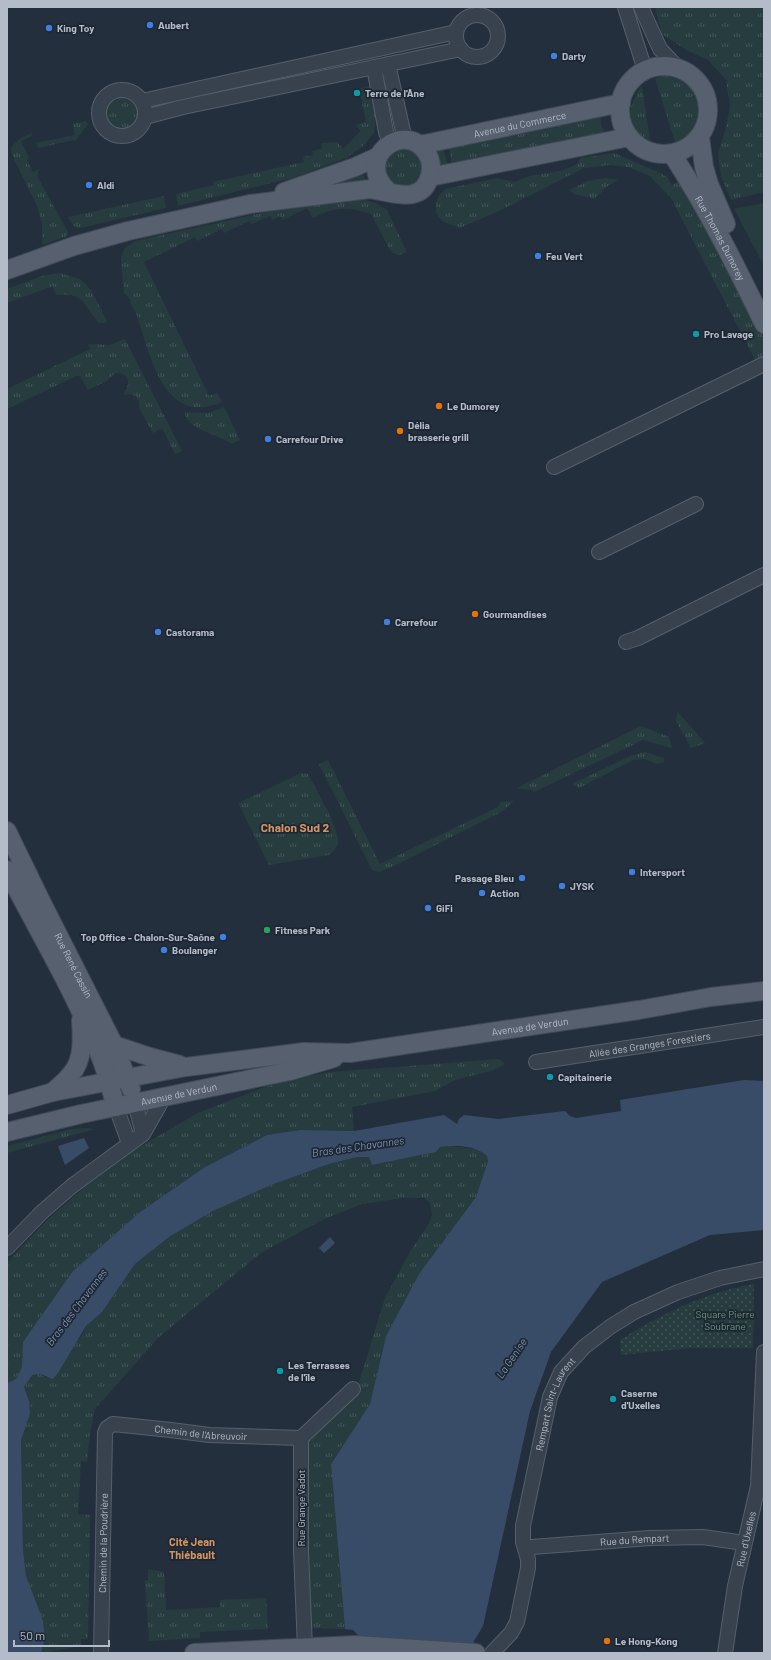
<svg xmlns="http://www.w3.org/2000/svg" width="771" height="1660" font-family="Barlow,sans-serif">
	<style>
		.grass { fill: url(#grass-tufts) }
		.park { fill: url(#park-dots) }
		.garden { fill: #263c3f }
		.water { fill: #394c67 }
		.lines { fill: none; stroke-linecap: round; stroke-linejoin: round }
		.minor-casing { stroke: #565f6c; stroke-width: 16 }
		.major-casing { stroke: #414a57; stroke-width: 20 }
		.minor { stroke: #38414e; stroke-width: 14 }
		.major { stroke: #56606e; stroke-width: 18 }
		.shop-dot { fill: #3f7fe0; stroke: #1d2633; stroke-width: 1.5 }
		.culture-dot { fill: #0f9aa8; stroke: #1d2633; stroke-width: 1.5 }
		.food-dot { fill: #e8710a; stroke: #1d2633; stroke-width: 1.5 }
		.leisure-dot { fill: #2e9e5b; stroke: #1d2633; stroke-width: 1.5 }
		.labels { text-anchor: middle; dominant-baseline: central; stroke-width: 3.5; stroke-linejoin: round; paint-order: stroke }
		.poi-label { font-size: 10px; font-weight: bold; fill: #b4bcc9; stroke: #1d2633; text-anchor: start }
		.street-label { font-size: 10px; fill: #b4bcc9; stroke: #1d2633 }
		.park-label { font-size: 10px; fill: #6b9a76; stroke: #1d2633 }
		.water-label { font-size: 11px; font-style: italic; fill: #7c92b1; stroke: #1d2633 }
		.neighbourhood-label { font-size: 11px; font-weight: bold; fill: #d59563; stroke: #1d2633 }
		.quarter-label { font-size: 12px; font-weight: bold; fill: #d59563; stroke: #1d2633 }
	</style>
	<defs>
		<pattern id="grass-tufts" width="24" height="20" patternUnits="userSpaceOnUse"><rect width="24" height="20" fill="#263c3f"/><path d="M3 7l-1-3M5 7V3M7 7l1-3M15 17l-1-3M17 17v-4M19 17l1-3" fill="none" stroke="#435659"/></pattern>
		<pattern id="park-dots" width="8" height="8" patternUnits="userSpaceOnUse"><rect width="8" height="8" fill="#263c3f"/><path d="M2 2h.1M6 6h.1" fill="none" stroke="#435659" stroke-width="1.8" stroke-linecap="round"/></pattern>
	</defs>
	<rect width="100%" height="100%" fill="#242f3e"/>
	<g class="grass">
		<polygon points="655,7 764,7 764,192 731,200 721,176 718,154 726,127 730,106 726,80 708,60 686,50 662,34"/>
		<path d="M666,75c7,2 16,4 23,9 16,15 22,38 4,54 -4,4 -11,7 -16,10l-22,-70z"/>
		<polygon points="371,86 376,115 374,133 362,147 346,158 292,178 178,206 176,194 214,185 213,182 304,162 303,157 313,155 312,151 322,149 321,143 337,142 343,149 361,131 355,125 366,122 359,89"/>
		<path d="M642,86l9,60c-23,-20 -28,-34 -9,-60z"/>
		<circle cx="122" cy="114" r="16"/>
		<polygon points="600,113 601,125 606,135 453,169 448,146"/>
		<polygon points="86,121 88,124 75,141 73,140 38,148 36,143 75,135 73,124"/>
		<path d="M32,133v3l-11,5 8,17 -2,2 6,12 6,-3 -2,7 31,56 -1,4 -25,9v-22l-5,-17 -25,-51 -1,-7c6,-8 11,-11 21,-15z"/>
		<polygon points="443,146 449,171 441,172 439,156 435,148"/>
		<path d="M400,147c4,1 10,1 13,3 18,11 6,42 -15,37 -4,-1 -8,-5 -11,-7 -5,-21 -5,-21 13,-33z"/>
		<polygon points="614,153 658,172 667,177 672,185 681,181 726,259 764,333 764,377 671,198 650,176 628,167 609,165 584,168 503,209 460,228 444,222 438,216 436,212 436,202 439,195 446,189 497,178 514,182 530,176 560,171 578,164 580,158"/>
		<polygon points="363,169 365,186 337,187 335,182"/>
		<polygon points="605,178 618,180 606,187 597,197 594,199 574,194 569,190 588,181"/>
		<polygon points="164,196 166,208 80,228 74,226 68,217"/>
		<path d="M357,198l19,5 11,7 20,42 -8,3 -8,-3 -20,-38c-23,-8 -37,-7 -58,4l-6,-10 -25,12 -2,-4 -8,4 -2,-4 -18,8 -3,-3 -25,12 -2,-4 -25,12 -2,-4 -51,25 65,134 8,-3 5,9c-57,25 -71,-44 -84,-83 -1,-5 -5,-11 -8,-16l1,-3 -7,-7 -3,-34 3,-10 11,-8 163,-36z"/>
		<path d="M59,273l21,6 11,11 16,31 -2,2h-6c-16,-18 -14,-31 -43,-28l-3,-9 -46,17v-14l35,-13z"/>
		<path d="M125,339l57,112 -7,3 -13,-26 -9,5 -14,-25v-6l-3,-6 -7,-2 -5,1c2,-8 6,-9 3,-18 -12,-10 -14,0 -22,5 -6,3 -12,5 -17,8l-8,-14h-4l-69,33v-20l83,-40 -2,-5 22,1z"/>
		<path d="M224,407l16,33 -8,4c-12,-9 -48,-16 -47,-32l23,1z"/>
		<polygon points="677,711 705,743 691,748 676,721"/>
		<polygon points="641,726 669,737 672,748 643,740 534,792 531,790 517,788"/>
		<polygon points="645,752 664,758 664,762 657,764 644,759 633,760 579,788 572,784 630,756"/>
		<polygon points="328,760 380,864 498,807 500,802 514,801 501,812 394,866 379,872 372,870 319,764"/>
		<path d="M301,773l7,1c7,14 30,52 30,66 1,6 -4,11 -9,15l-60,10 -31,-62z"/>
		<polygon points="499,1059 505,1064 494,1070 455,1080 435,1091 352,1107 354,1131 300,1130 267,1135 205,1167 140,1212 73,1271 22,1362 22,1367 16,1379 7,1383 7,1263 46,1221 85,1187 134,1150 198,1113 265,1087 293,1079 331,1072"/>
		<polygon points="88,1128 95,1129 7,1153 7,1146 72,1129"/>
		<polygon points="448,1146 477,1149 487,1156 488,1161 476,1197 419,1274 386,1336 370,1404 331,1463 345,1629 311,1628 306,1461 307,1444 313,1433 357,1389 385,1298 411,1250 430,1222 432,1214 430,1203 425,1198 403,1198 362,1204 324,1219 261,1253 159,1337 95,1409 90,1434 87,1462 81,1461 78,1514 90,1515 88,1639 81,1639 81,1646 41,1653 45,1639 26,1576 23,1550 21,1440 30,1414 29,1401 24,1387 32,1374 40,1374 47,1378 83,1334 86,1326 102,1312 135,1264 169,1237 213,1211 271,1185 329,1164 357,1157 369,1157 373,1165 436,1152 440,1147"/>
		<polygon points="148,1569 164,1572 166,1610 220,1607 220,1600 266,1598 268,1629 200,1632 200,1638 149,1641 145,1581 148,1580"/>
	</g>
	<path class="park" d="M754,1284l-1,64h-63l-69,7 -1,-15c41,-26 86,-48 134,-56z"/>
	<polygon class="garden" points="764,203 764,266 734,209"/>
	<g class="water">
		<path d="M744,1080l20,1v149l-54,5 -108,47 -51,70 -21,59 -47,215 -9,15 1,12h-113l1,-17h-4l-6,-6 -8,-1 -14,-165 39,-60 16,-68 33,-62 57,-77 12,-36 -1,-5c-12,-11 -31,-11 -47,-9l-4,5 -64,13 -3,-8h-12l-28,7 -58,21 -58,26 -44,26 -34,27 -33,48 -16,14 -28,47 -5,6 -13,-5 -8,1 -8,12 5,14 1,13 -9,26 2,110 3,26 17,45 2,18 -4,14h-34v-270l9,-4 6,-12 1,-25 50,-71 67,-59 65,-45 62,-32 33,-5 54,1 90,-16 13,9 2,-5 5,-4 34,4 67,-8 5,5 6,2 45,-7 -1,-11z"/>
		<polygon points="84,1138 89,1148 65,1165 58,1146"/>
		<polygon points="330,1237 335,1243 324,1253 319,1248"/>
	</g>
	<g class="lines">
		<g class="minor-casing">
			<g id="minor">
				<polyline points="625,7 645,70"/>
				<polyline points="641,7 660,49 678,68"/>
				<circle cx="477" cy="36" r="21"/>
				<polyline points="388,64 405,140"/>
				<polyline points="374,67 386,132 390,143"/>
				<circle cx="122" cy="113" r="23"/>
				<polyline points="142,101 456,32"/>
				<polyline points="145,117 183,107 461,49"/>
				<polyline points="554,467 764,364"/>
				<polyline points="599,552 696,504"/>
				<polyline points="626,642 638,638 764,575"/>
				<path id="s1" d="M536,1062l228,-35"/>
				<polyline points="135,1103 143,1134"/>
				<polyline points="116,1107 129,1143"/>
				<polyline points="7,1248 42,1212 72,1186 143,1134 164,1097"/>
				<path id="s2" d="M525,1548l7,-1 118,-9 53,-1 41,6"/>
				<polyline points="305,1648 301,1552 301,1438 353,1389"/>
				<path id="s3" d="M101,1653l4,-220 2,-5 6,-4 58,6 38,5 92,3"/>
				<path id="s4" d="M492,1653l19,-20 6,-11 11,-54v-9l-5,-17v-16l27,-129 11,-25 23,-25 26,-20 24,-15 44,-20 42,-14 44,-9"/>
				<path id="s5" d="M725,1653l10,-67 23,-100 6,-134"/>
			</g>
		</g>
		<g class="major-casing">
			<g id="major">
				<circle cx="664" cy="110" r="44"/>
				<polyline points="700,137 704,167 709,184 726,224"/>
				<path id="s6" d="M420,145l201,-42"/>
				<path id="s7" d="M672,154c35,54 64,112 92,170"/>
				<polyline points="430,177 629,137"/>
				<polyline points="284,192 355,167 377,157"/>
				<path d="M7,270l67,-24 54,-15 122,-27 120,-15c21,3 53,17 60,-14 2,-8 1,-16 -4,-23 -22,-33 -73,7 -38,39"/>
				<path id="s8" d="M7,831l35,72 72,142 17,44"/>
				<path d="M7,870c30,59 64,115 89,176 9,19 14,41 20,61"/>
				<polyline points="114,1045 150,1057 180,1065"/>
				<path d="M53,1092c6,-6 13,-11 18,-18 13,-14 11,-37 10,-54"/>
				<path id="s9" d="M7,1105l46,-13 133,-25 118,-15 46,1 289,-43 72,-13 53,-6"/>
				<path id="s10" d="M7,1132l74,-18 209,-43 44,-13"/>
				<polyline points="194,1653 356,1645 476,1653"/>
			</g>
		</g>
		<use href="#minor" class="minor"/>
		<use href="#major" class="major"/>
	</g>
	<g class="shop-dot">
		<circle cx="150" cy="25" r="4"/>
		<circle cx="49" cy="28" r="4"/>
		<circle cx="554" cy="56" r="4"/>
		<circle cx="89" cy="185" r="4"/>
		<circle cx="538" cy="256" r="4"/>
		<circle cx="268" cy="439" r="4"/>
		<circle cx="387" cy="622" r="4"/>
		<circle cx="158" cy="632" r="4"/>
		<circle cx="632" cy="872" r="4"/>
		<circle cx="522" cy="878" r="4"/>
		<circle cx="562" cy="886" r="4"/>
		<circle cx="482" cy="893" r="4"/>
		<circle cx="428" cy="908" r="4"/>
		<circle cx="223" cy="937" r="4"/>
		<circle cx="164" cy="950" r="4"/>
	</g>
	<g class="culture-dot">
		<circle cx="357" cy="93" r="4"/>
		<circle cx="696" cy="334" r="4"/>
		<circle cx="550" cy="1077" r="4"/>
		<circle cx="280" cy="1371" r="4"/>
		<circle cx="613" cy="1399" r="4"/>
	</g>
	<g class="food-dot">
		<circle cx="439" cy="406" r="4"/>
		<circle cx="400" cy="431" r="4"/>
		<circle cx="475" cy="614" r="4"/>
		<circle cx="607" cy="1641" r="4"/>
	</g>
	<circle class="leisure-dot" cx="267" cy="930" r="4"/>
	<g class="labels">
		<g class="poi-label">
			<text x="158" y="25">Aubert</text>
			<text x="57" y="28">King Toy</text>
			<text x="562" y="56">Darty</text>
			<text x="365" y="93">Terre de l'Âne</text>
			<text x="97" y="185">Aldi</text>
			<text x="546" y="256">Feu Vert</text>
			<text x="704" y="334">Pro Lavage</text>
			<text x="447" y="406">Le Dumorey</text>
			<text x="408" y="425">Délia<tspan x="408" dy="12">brasserie grill</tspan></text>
			<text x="276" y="439">Carrefour Drive</text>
			<text x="483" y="614">Gourmandises</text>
			<text x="395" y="622">Carrefour</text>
			<text x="166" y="632">Castorama</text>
			<text x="640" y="872">Intersport</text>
			<text x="514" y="878" text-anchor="end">Passage Bleu</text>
			<text x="570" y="886">JYSK</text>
			<text x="490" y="893">Action</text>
			<text x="436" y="908">GiFi</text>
			<text x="275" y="930">Fitness Park</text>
			<text x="215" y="937" text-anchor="end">Top Office - Chalon-Sur-Saône</text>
			<text x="172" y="950">Boulanger</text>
			<text x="558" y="1077">Capitainerie</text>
			<text x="288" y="1365">Les Terrasses<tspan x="288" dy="12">de l'île</tspan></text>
			<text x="621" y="1393">Caserne<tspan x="621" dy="12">d'Uxelles</tspan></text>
			<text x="615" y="1641">Le Hong-Kong</text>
		</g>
		<g class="street-label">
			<text stroke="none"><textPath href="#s6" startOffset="102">Avenue du Commerce</textPath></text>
			<text stroke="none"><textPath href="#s7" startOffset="97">Rue Thomas Dumorey</textPath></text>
			<text stroke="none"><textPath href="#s8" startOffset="150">Rue René Cassin</textPath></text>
			<text stroke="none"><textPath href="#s9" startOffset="530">Avenue de Verdun</textPath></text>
			<text stroke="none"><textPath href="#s1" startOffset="115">Allée des Granges Forestiers</textPath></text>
			<text stroke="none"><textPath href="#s10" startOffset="176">Avenue de Verdun</textPath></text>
			<text stroke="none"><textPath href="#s4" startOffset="265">Rempart Saint-Laurent</textPath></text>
			<text stroke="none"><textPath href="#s3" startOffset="321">Chemin de l'Abreuvoir</textPath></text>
			<text transform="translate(301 1508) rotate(-90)">Rue Grange Vadot</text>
			<text stroke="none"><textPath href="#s5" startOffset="116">Rue d'Uxelles</textPath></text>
			<text stroke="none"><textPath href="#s2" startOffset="110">Rue du Rempart</textPath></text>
			<text stroke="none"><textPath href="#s3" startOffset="110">Chemin de la Poudrière</textPath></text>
		</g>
		<g class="park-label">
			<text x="725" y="1314">Square Pierre<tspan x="725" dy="12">Soubrane</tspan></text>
		</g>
		<g class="water-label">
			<text transform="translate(358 1146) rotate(-8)">Bras des Chavannes</text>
			<text transform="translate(76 1307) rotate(-53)">Bras des Chavannes</text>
			<text transform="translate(511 1358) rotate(-56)">La Genise</text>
		</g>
		<g class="neighbourhood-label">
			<text x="192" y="1541">Cité Jean<tspan x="192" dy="13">Thiébault</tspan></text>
		</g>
		<g class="quarter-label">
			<text x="295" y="827">Chalon Sud 2</text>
		</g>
	</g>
	<rect width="771" height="1660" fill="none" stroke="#b4bcc9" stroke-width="16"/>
	<path d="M14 1640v6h95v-6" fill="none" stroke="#b4bcc9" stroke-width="2"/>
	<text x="20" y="1640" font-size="12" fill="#b4bcc9" stroke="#1d2633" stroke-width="3" paint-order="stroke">50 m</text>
</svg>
